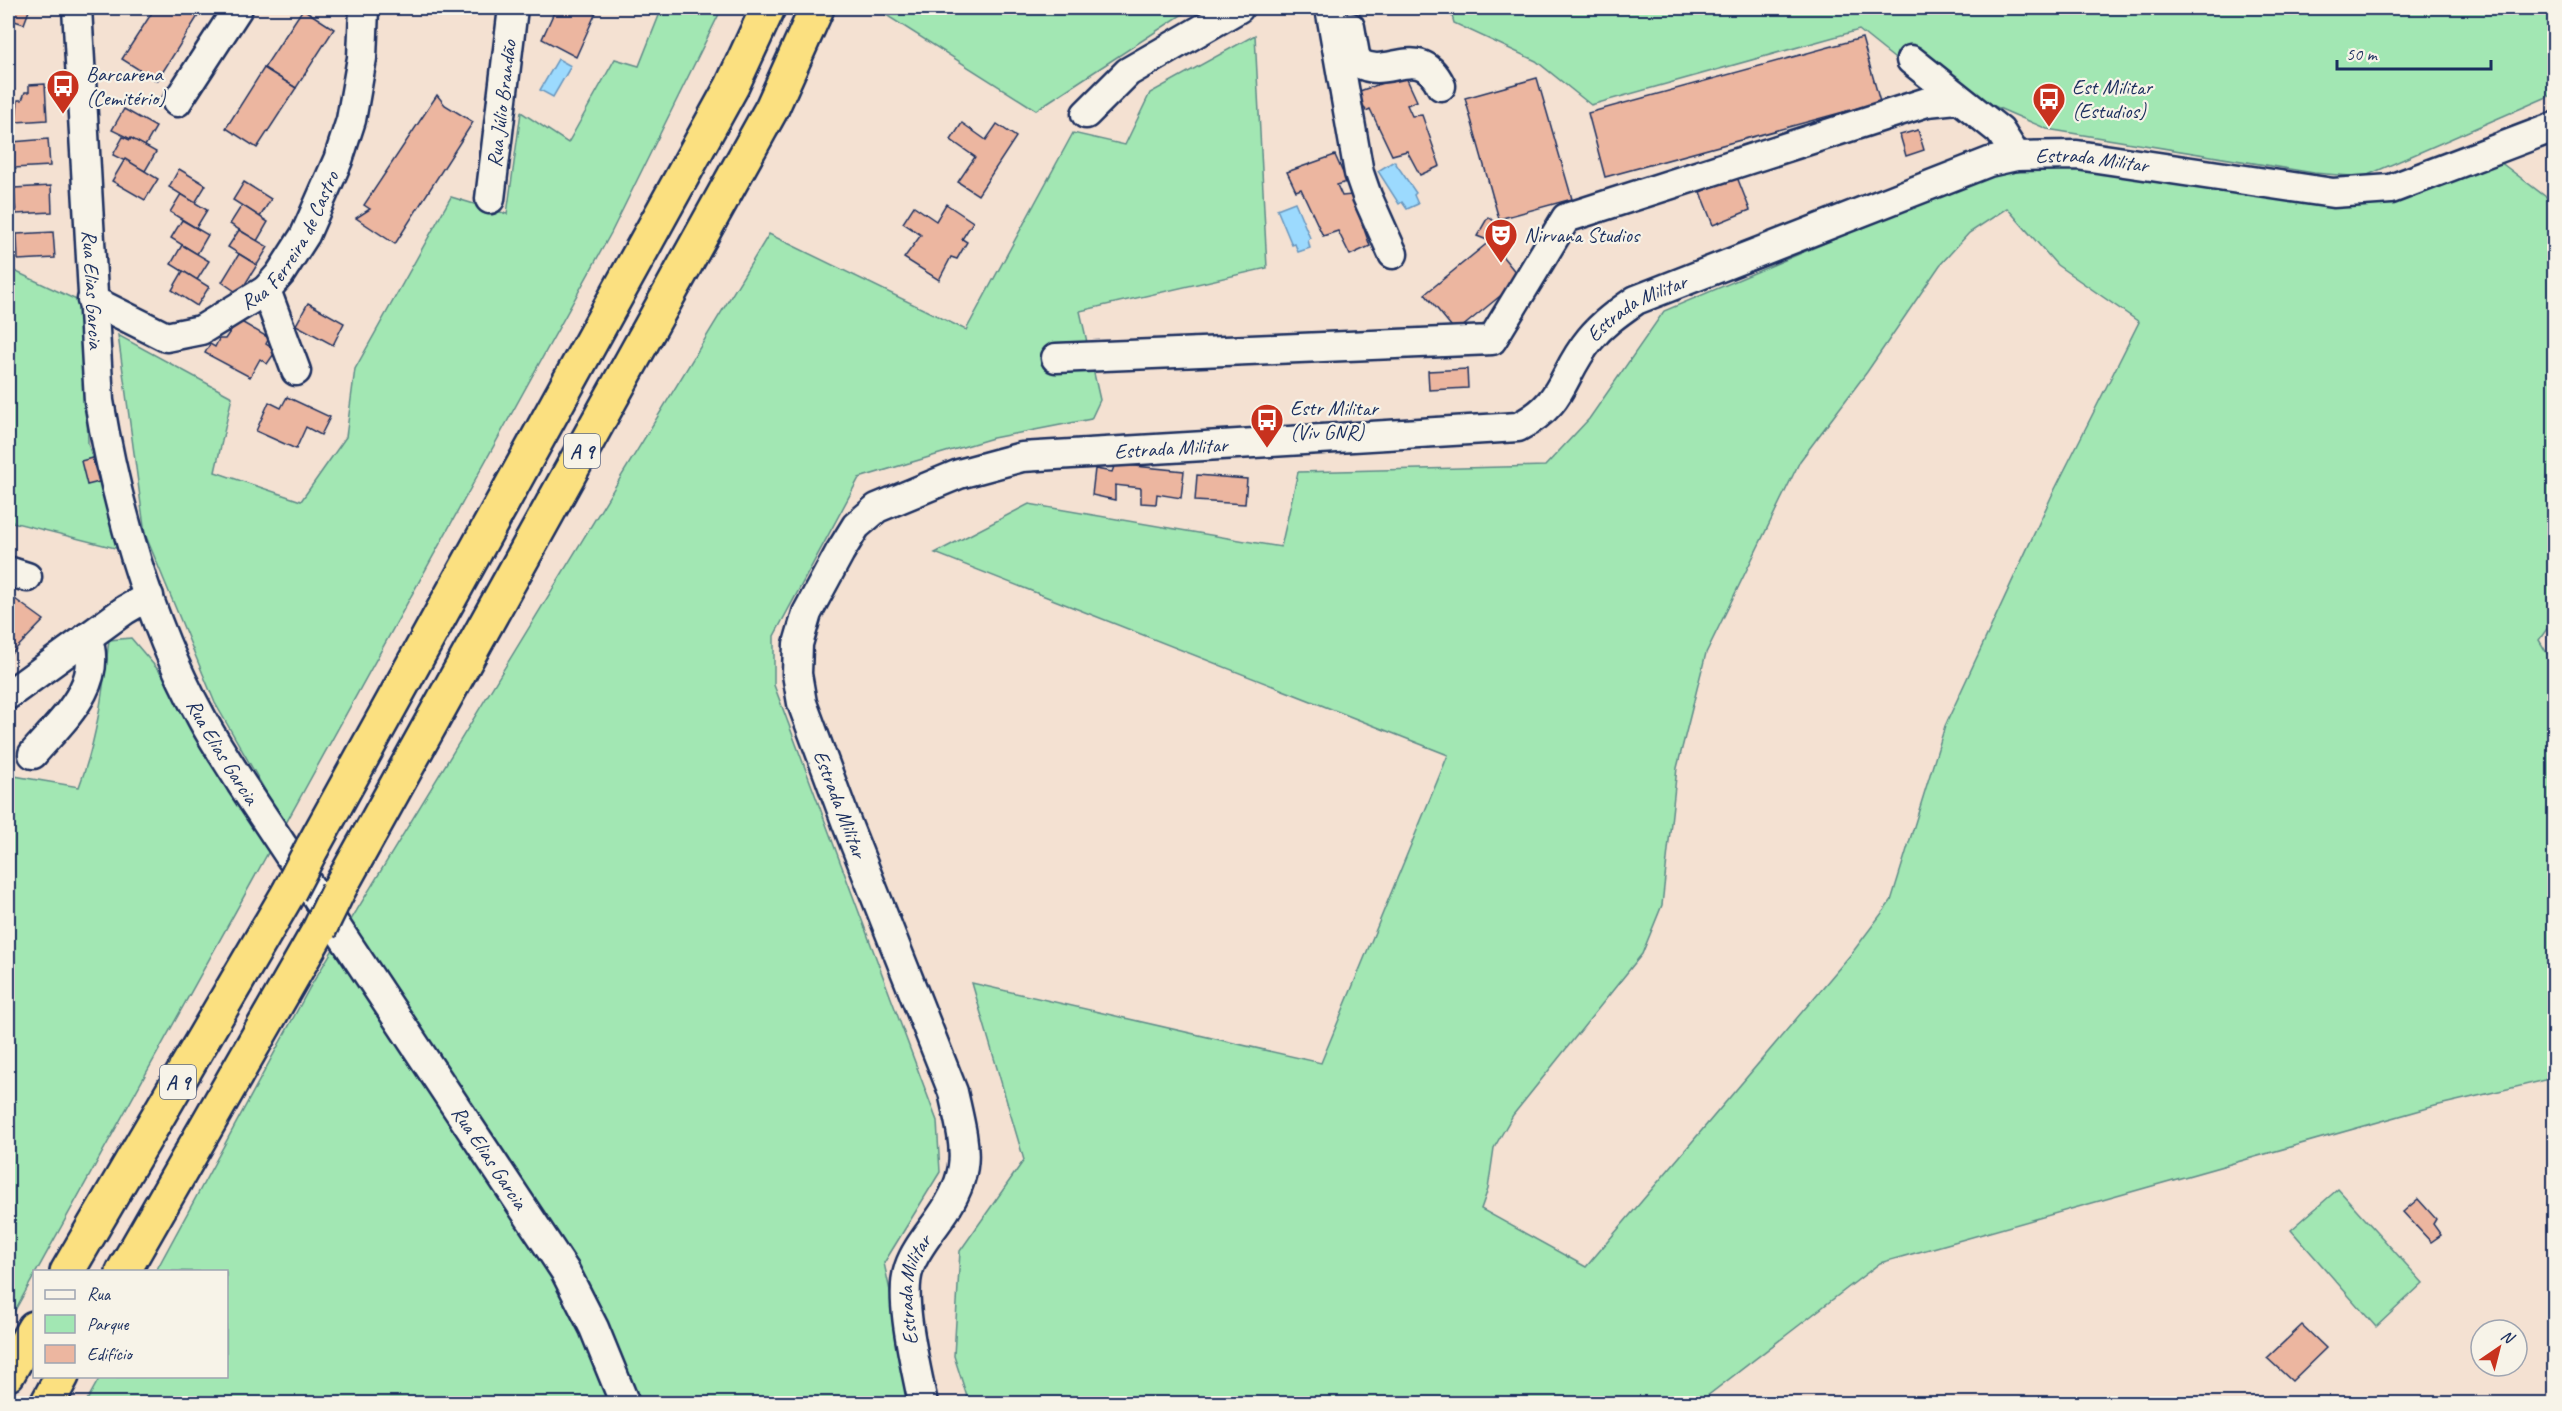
<svg xmlns="http://www.w3.org/2000/svg" width="2562" height="1411" font-family="Caveat,sans-serif">
	<style>
		.green { fill: #a2e7b3; stroke: #5e8b88; stroke-width: 1.5; fill-rule: evenodd }
		.water { fill: #9cdafe; stroke: #6896be; stroke-width: 1.5 }
		.building { fill: #ecb6a0; stroke: #1b2f5e; stroke-width: 1.5 }
		.lines { fill: none; stroke-linecap: round; stroke-linejoin: round }
		.minor-casing { stroke: #1b2f5e; stroke-width: 33 }
		.highway-casing { stroke: #1b2f5e; stroke-width: 38 }
		.minor { stroke: #f7f3e8; stroke-width: 28 }
		.highway { stroke: #fbe080; stroke-width: 33 }
		.highway-bridge-casing { stroke: #1b2f5e; stroke-width: 38; stroke-linecap: butt }
		.highway-bridge { stroke: #fbe080; stroke-width: 33 }
		.labels { text-anchor: middle; dominant-baseline: central; stroke-width: 4.5; stroke-linejoin: round; paint-order: stroke }
		.shield { fill: #f7f3e8; stroke: #5d6a87; stroke-width: 1.5 }
		.shield-label { font-size: 20px; font-weight: bold; fill: #1b2f5e }
		.poi-label { font-size: 21px; fill: #1b2f5e; stroke: #f7f3e8; text-anchor: start }
		.street-label { font-size: 21px; fill: #1b2f5e; stroke: #f7f3e8 }
	</style>
	<rect width="100%" height="100%" fill="#f4e1d2"/>
	<filter id="ink" filterUnits="userSpaceOnUse"><feTurbulence type="fractalNoise" baseFrequency=".0167" numOctaves="2"/><feDisplacementMap in="SourceGraphic" scale="12" xChannelSelector="R" yChannelSelector="G"/><feConvolveMatrix kernelMatrix="1 2 1 2 8 2 1 2 1" color-interpolation-filters="sRGB"/></filter>
	<g filter="url(#ink)">
		<g class="green">
			<polygon points="662,8 722,8 611,233 285,825 215,703 145,534 118,335 232,397 215,472 301,501 346,437 355,369 451,197 507,214 521,112 568,143 615,59 639,66"/>
			<polygon points="875,8 1192,8 1036,110"/>
			<polygon points="1450,8 2554,8 2554,94 2363,177 2314,173 2047,129 1994,106 1911,48 1899,62 1859,30 1591,105 1536,61 1454,23"/>
			<polygon points="1255,35 1267,268 1080,311 1100,400 1091,419 993,438 859,478 774,636 774,685 937,1121 940,1172 884,1263 914,1403 85,1404 100,1377 226,1376 226,1272 156,1271 310,987 769,234 966,330 1073,133 1125,145 1150,93"/>
			<path d="M2500,162l54,41v416l-15,21 15,25v413l-119,28 -555,157 -182,140h-729l-15,-47 6,-105 64,-91 -52,-177 349,80 127,-308 -513,-202 94,-49 252,43 17,-75 247,-6 44,-47 75,-108 332,-140 76,-4 260,41 47,-4zM2007,208l50,57 82,57 -86,171 -108,233 -54,175 -39,52 -266,314 -105,-58 7,-20 6,-41 19,-33 129,-161 20,-49 15,-137 29,-115 94,-192 67,-89 73,-107 29,-32z"/>
			<polygon points="8,268 83,303 88,443 119,549 8,521"/>
			<path d="M131,638l40,47 98,166 -261,472v-548l71,12c18,-47 24,-96 30,-147z"/>
			<polygon points="2338,1189 2423,1283 2376,1327 2291,1230"/>
		</g>
		<g class="water">
			<polygon points="558,59 571,66 553,97 540,90"/>
			<polygon points="1394,161 1416,193 1414,195 1418,204 1407,209 1402,202 1399,204 1378,171"/>
			<polygon points="1295,202 1310,238 1308,240 1310,248 1298,252 1295,244 1292,245 1277,209"/>
		</g>
		<g class="building">
			<polygon points="9,8 30,8 24,24 8,19"/>
			<polygon points="155,8 203,8 157,81 122,59"/>
			<polygon points="556,8 598,8 576,57 542,39"/>
			<polygon points="303,9 334,29 296,88 264,68"/>
			<polygon points="1862,38 1880,102 1605,177 1588,113"/>
			<polygon points="264,68 296,88 257,148 226,128"/>
			<polygon points="1405,75 1417,101 1407,105 1412,116 1422,115 1440,166 1420,175 1407,151 1392,155 1370,109 1366,111 1357,92"/>
			<polygon points="1537,78 1572,199 1499,219 1465,98"/>
			<polygon points="45,84 47,120 16,122 18,100 22,100 25,92 29,92 29,85"/>
			<polygon points="437,95 445,105 473,122 395,244 356,218 370,209 364,205"/>
			<polygon points="124,109 156,127 145,146 112,130"/>
			<polygon points="962,123 986,140 997,124 1016,137 978,195 958,182 975,157 951,140"/>
			<polygon points="1918,130 1924,150 1906,156 1900,135"/>
			<polygon points="123,137 130,140 131,138 156,152 145,171 113,155"/>
			<polygon points="48,139 50,166 13,168 12,142"/>
			<polygon points="1335,155 1347,182 1337,185 1342,196 1352,195 1370,246 1350,255 1338,231 1323,236 1301,189 1296,191 1287,172"/>
			<polygon points="125,159 158,179 145,200 112,181"/>
			<polygon points="179,169 206,185 195,203 169,187"/>
			<polygon points="1737,177 1750,210 1713,225 1700,192"/>
			<polygon points="244,182 271,199 260,217 233,200"/>
			<polygon points="51,186 52,212 16,214 14,188"/>
			<polygon points="181,194 207,210 196,228 170,212"/>
			<polygon points="946,204 973,222 962,239 967,242 957,259 951,257 939,280 904,258 921,235 903,223 914,206 936,221"/>
			<polygon points="242,205 268,222 257,241 230,224"/>
			<polygon points="1488,217 1500,225 1490,241 1477,236"/>
			<polygon points="182,220 208,235 197,254 171,238"/>
			<polygon points="239,230 268,247 257,265 228,247"/>
			<polygon points="53,232 55,258 18,260 17,234"/>
			<polygon points="1490,241 1521,279 1456,332 1425,294"/>
			<polygon points="182,245 209,261 197,280 171,264"/>
			<polygon points="239,254 257,265 239,294 222,282"/>
			<polygon points="183,271 209,287 197,306 172,290"/>
			<polygon points="308,303 344,323 333,345 296,325"/>
			<polygon points="238,320 269,338 266,344 276,351 267,364 260,359 250,377 205,353 210,344 215,347 219,339 225,339"/>
			<polygon points="1467,369 1468,388 1429,390 1428,371"/>
			<polygon points="287,397 330,417 321,435 306,427 296,449 256,431 269,402 281,408"/>
			<polygon points="92,458 99,482 87,485 81,461"/>
			<polygon points="1115,464 1184,471 1181,498 1157,494 1156,504 1141,503 1141,488 1115,485 1115,500 1092,495 1095,469 1112,472"/>
			<polygon points="1197,475 1247,479 1245,504 1195,501"/>
			<polygon points="8,594 44,620 8,657"/>
			<polygon points="2418,1199 2436,1219 2433,1224 2441,1235 2431,1242 2403,1212"/>
			<polygon points="2302,1325 2326,1348 2292,1381 2267,1358"/>
		</g>
		<g class="lines">
			<g class="minor-casing">
				<g id="minor">
					<path id="s1" d="M77,8l22,393c17,102 50,221 100,312 12,24 28,47 42,70l324,488 29,57 31,76"/>
					<polyline points="1330,8 1359,173 1367,196 1393,254"/>
					<path d="M1350,27l5,28 4,8c29,18 60,-23 82,23"/>
					<polyline points="1911,60 2000,131 2016,156"/>
					<polyline points="177,102 238,8"/>
					<polyline points="1086,114 1128,72 1239,8"/>
					<path id="s2" d="M490,199l23,-191"/>
					<polyline points="266,290 296,371"/>
					<path id="s3" d="M92,300l74,37 35,-7 65,-40 14,-16 25,-39 33,-75 13,-40 11,-62 2,-50"/>
					<polyline points="1056,358 1492,340 1566,218 1927,102 1957,99"/>
					<polyline points="8,571 27,577"/>
					<polyline points="8,695 125,610 149,596"/>
					<path d="M33,754c28,-33 72,-69 54,-117"/>
					<path id="s4" d="M923,1404c-6,-34 -25,-105 -14,-136 6,-18 20,-34 31,-50 34,-48 25,-72 13,-126l-106,-268 -45,-121 -5,-29 1,-30 9,-31 33,-61 16,-26 21,-18 82,-34 63,-17 496,-30c48,-24 42,-52 72,-88 13,-16 29,-27 46,-39l353,-138 27,-6 61,-1 256,38 58,-4 163,-62"/>
				</g>
			</g>
			<g class="highway-casing">
				<g id="highway">
					<polyline points="312,848 732,86 768,8"/>
					<polyline points="338,891 772,108 817,8"/>
					<polyline points="67,1272 289,892"/>
					<polyline points="123,1272 319,930"/>
					<polyline points="8,1374 34,1328"/>
					<polyline points="47,1404 62,1376"/>
				</g>
			</g>
			<use href="#minor" class="minor"/>
			<use href="#highway" class="highway"/>
			<g class="highway-bridge-casing">
				<g id="highway-bridge">
					<polyline points="289,892 312,848"/>
					<polyline points="319,930 338,891"/>
				</g>
			</g>
			<use href="#highway-bridge" class="highway-bridge"/>
		</g>
	</g>
	<defs>
		<g id="bus-pin" transform="scale(1.725)"><path d="M0 17L-7.5 6A9.5 9.5 0 1 1 7.5 6Z" fill="#c8321e" stroke="#f7f3e8"/><path d="M-5-6H5V4H4V6H2V4H-2V6H-4V4H-5ZM-3.5-4V0h7V-4ZM-3.5 1.2v1.5H-2V1.2ZM2 1.2v1.5H3.5V1.2Z" fill="#fff"/></g>
		<g id="theatre-pin" transform="scale(1.725)"><path d="M0 17L-7.5 6A9.5 9.5 0 1 1 7.5 6Z" fill="#c8321e" stroke="#f7f3e8"/><path d="M-5-5.5Q0-4 5-5.5V0Q5 5 0 6Q-5 5-5 0ZM-3.3-2.5H-1v1.5H-3.3ZM1-2.5H3.3v1.5H1ZM-2.8 1Q0 5.5 2.8 1Z" fill="#fff"/></g>
	</defs>
	<g fill-rule="evenodd">
		<use href="#bus-pin" x="63" y="86"/>
		<use href="#bus-pin" x="2049" y="99"/>
		<use href="#theatre-pin" x="1501" y="235"/>
		<use href="#bus-pin" x="1267" y="420"/>
	</g>
	<g class="labels">
		<g class="shield">
			<rect x="564" y="434" width="36" height="34" rx="4.5"/>
			<rect x="160" y="1065" width="36" height="34" rx="4.5"/>
		</g>
		<g class="shield-label">
			<text x="582" y="451">A 9</text>
			<text x="178" y="1082">A 9</text>
		</g>
		<g class="poi-label">
			<text x="86" y="74">Barcarena<tspan x="86" dy="24">(Cemitério)</tspan></text>
			<text x="2072" y="87">Est Militar<tspan x="2072" dy="24">(Estudios)</tspan></text>
			<text x="1524" y="235">Nirvana Studios</text>
			<text x="1290" y="408">Estr Militar<tspan x="1290" dy="24">(Viv GNR)</tspan></text>
		</g>
		<g class="street-label">
			<text stroke="none"><textPath href="#s2" startOffset="96">Rua Júlio Brandão</textPath></text>
			<text stroke="none"><textPath href="#s4" startOffset="2276">Estrada Militar</textPath></text>
			<text stroke="none"><textPath href="#s3" startOffset="249">Rua Ferreira de Castro</textPath></text>
			<text stroke="none"><textPath href="#s1" startOffset="282">Rua Elias Garcia</textPath></text>
			<text stroke="none"><textPath href="#s4" startOffset="1790">Estrada Militar</textPath></text>
			<text stroke="none"><textPath href="#s4" startOffset="1269">Estrada Militar</textPath></text>
			<text stroke="none"><textPath href="#s1" startOffset="768">Rua Elias Garcia</textPath></text>
			<text transform="translate(840 804) rotate(69)">Estrada Militar</text>
			<text stroke="none"><textPath href="#s1" startOffset="1254">Rua Elias Garcia</textPath></text>
			<text stroke="none"><textPath href="#s4" startOffset="117">Estrada Militar</textPath></text>
		</g>
	</g>
	<rect width="2562" height="1411" fill="none" stroke="#f7f3e8" stroke-width="30"/>
	<rect x="15" y="15" width="2532" height="1381" fill="none" stroke="#1b2f5e" stroke-width="2" filter="url(#ink)"/>
	<rect x="33" y="1270" width="195" height="108" fill="#f7f3e8" stroke="#9fa5b1" stroke-width="1.5"/>
	<rect x="45" y="1290" width="30" height="9" fill="#f7f3e8" stroke="#9fa5b1" stroke-width="1.5"/>
	<text x="87" y="1300" font-size="18" fill="#1b2f5e">Rua</text>
	<rect x="45" y="1315" width="30" height="18" fill="#a2e7b3" stroke="#9fa5b1" stroke-width="1.5"/>
	<text x="87" y="1330" font-size="18" fill="#1b2f5e">Parque</text>
	<rect x="45" y="1345" width="30" height="18" fill="#ecb6a0" stroke="#9fa5b1" stroke-width="1.5"/>
	<text x="87" y="1360" font-size="18" fill="#1b2f5e">Edifício</text>
	<g transform="translate(2499 1348) rotate(35)"><circle r="28" fill="#f7f3e8" stroke="#9fa5b1" stroke-width="1.5"/>
	<path d="M0-4.5L10 22L0 15L-10 22Z" fill="#c8321e"/>
	<text y="-9" font-size="16" font-weight="bold" text-anchor="middle" fill="#1b2f5e">N</text>
	</g>
	<path d="M2337 60v9h154v-9" fill="none" stroke="#1b2f5e" stroke-width="3"/>
	<text x="2346" y="60" font-size="18" fill="#1b2f5e" stroke="#f7f3e8" stroke-width="4.5" paint-order="stroke">50 m</text>
</svg>
